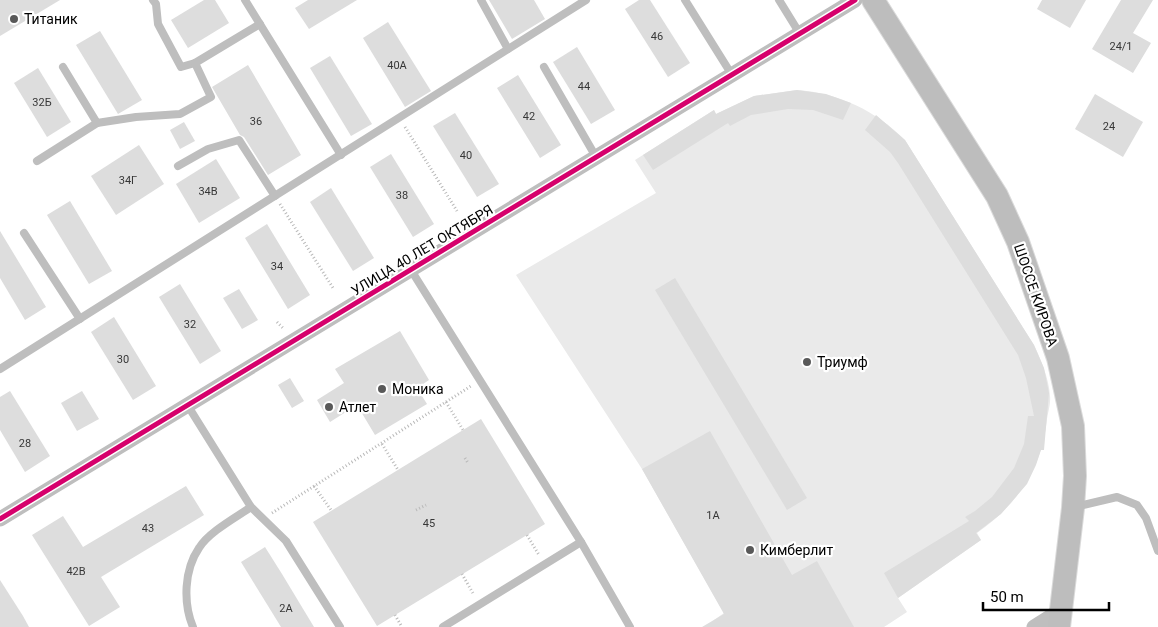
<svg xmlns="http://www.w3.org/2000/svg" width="1158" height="627" font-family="Roboto,sans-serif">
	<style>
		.green { fill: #eaeaea }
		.building { fill: #ddd }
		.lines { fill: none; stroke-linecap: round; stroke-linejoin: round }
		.primary-casing { stroke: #dbdbdb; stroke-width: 24 }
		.path { stroke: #b8b8b8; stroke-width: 3; stroke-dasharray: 1 2.5; stroke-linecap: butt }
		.lane { stroke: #bebebe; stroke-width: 8 }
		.street { stroke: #bebebe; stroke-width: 15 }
		.primary { stroke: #bdbdbd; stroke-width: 22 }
		.cycleway-casing { stroke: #fff; stroke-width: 8 }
		.cycleway { stroke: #d6006c; stroke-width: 5 }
		.poi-dot { fill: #595959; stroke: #fff; stroke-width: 2 }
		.labels { text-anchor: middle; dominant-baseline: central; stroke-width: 4.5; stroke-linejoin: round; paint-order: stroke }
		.number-label { font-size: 11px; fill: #373737 }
		.poi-label { font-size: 14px; fill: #000; stroke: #fff; text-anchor: start }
		.street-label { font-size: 14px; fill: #000; stroke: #fff }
	</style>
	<rect width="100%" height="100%" fill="#fff"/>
	<path class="green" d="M797,90c42,3 79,21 108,50l129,205c7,15 15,34 16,51 1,7 -2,16 -3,23 -5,50 -30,86 -70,114l4,7 -83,58 9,14 -23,15h-166l-4,-7 10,-7 -82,-144 -126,-194 140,-82 -21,-33 79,-50 2,4 38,-18z"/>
	<g class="building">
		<polygon points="0,0 60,0 0,36"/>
		<polygon points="204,0 215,0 229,23 188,48 171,20"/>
		<polygon points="308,0 357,0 309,29 295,8"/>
		<polygon points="489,0 534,0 545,19 512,39"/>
		<polygon points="639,0 650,0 690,63 668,77 625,9"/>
		<polygon points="1042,0 1086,0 1070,28 1037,9"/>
		<polygon points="1121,0 1153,0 1133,33 1151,43 1133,73 1092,49"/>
		<polygon points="388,22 431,91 405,107 363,38"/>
		<polygon points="100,31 142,100 118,114 76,45"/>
		<polygon points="577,47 615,110 591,124 553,62"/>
		<polygon points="330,56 372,124 351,136 310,68"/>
		<polygon points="248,65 301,155 268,175 244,137 240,135 212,87"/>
		<polygon points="38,68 71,122 47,137 14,83"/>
		<polygon points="518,75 561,145 540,158 497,88"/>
		<polygon points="797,90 826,94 851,103 843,120 813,110 788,109 751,115 730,126 728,123 653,170 643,155 714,110 716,114 754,96"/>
		<polygon points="1095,94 1143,122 1123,157 1075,129"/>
		<polygon points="455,113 499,184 477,197 433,126"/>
		<polygon points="876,115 905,140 1034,345 1044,368 1049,393 1044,450 1041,450 1036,465 1027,484 1001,514 976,533 981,540 898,598 884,573 969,521 965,517 975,511 992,497 1014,468 1024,444 1028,416 1034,416 1026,378 1018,355 898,163 890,152 865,130"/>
		<polygon points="184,122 195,141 180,149 170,130"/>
		<polygon points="139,145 164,184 116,215 91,176"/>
		<polygon points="391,154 434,224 413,237 370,167"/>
		<polygon points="216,159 240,198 199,223 176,184"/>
		<polygon points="331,188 374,258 353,271 310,202"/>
		<polygon points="70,201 112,271 89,284 47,215"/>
		<polygon points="267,224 310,295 288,309 245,238"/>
		<polygon points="0,231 46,307 25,320 0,278"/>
		<polygon points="675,278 807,498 787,510 655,290"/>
		<polygon points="180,284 221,351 200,364 159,297"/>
		<polygon points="239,289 258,320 242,329 223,298"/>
		<polygon points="114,317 156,386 133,400 91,332"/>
		<polygon points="400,331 429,380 417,388 427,404 375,435 357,405 330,422 317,400 344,383 335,369"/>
		<polygon points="290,378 304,401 292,408 278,385"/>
		<polygon points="10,391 50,456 25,472 0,430 0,397"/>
		<polygon points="82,391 99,419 77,431 61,403"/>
		<polygon points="481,419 545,524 377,626 313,522"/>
		<polygon points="710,431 792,575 817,561 854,627 702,627 724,614 642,469"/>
		<polygon points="186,486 204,515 101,577 120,607 89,626 32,535 63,516 83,547"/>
		<polygon points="265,547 282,574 314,627 281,627 241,562"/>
		<polygon points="0,580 23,616 29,627 0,627"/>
	</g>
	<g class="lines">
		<g class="primary-casing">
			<polyline id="primary" points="873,0 997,196 1018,242 1058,358 1073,426 1075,476 1073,508 1059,627"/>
		</g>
		<g class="path">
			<polyline points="405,127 457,211"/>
			<polyline points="280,204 333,288"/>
			<polyline points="277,322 284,329"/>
			<polyline points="446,402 463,430"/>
			<polyline points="382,444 398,470"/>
			<polyline points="465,458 468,463"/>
			<polyline points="314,486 331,510"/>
			<polyline points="416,510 426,505"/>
			<polyline points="272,513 471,386"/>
			<polyline points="527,535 539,555"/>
			<polyline points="462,574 474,595"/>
			<polyline points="395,615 402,627"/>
		</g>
		<g class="lane">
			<polyline points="153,0 156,4 158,24 181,67 195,63"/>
			<polyline points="245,0 341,155"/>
			<polyline points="481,0 508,49"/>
			<polyline points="685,0 732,75"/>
			<polyline points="779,0 800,34"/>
			<polyline points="63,67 97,123 136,117 180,114 211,97 195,63 260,24"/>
			<polyline points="544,67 596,157"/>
			<polyline points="37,161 97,123"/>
			<polyline points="178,166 208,149 239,140 275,196"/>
			<polyline points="24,233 80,319"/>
			<polyline points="411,270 581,542 630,627"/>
			<polyline points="0,369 586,0"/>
			<polyline points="188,406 251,507 286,541 340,627"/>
			<polyline points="1075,507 1117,497 1137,505 1146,518 1158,551"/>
			<path d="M193,627c-10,-24 -9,-57 6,-79 10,-16 36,-30 52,-41"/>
			<polyline points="443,627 581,542"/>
		</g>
		<g class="street">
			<polyline points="0,519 855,0"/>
			<polyline points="1034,627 1061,610"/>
		</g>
		<use href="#primary" class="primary"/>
		<g class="cycleway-casing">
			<polyline id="cycleway" points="0,519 855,0"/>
		</g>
		<use href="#cycleway" class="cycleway"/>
	</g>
	<g class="poi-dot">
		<circle cx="14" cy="19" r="5"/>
		<circle cx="807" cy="362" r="5"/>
		<circle cx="382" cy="389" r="5"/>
		<circle cx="329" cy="407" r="5"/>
		<circle cx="750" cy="550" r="5"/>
	</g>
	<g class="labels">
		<g class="number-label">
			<text x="657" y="36">46</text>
			<text x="1121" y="46">24/1</text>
			<text x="397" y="65">40А</text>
			<text x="584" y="86">44</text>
			<text x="42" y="102">32Б</text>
			<text x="529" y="116">42</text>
			<text x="256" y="121">36</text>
			<text x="1109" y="126">24</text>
			<text x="466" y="155">40</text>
			<text x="128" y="180">34Г</text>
			<text x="208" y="191">34В</text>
			<text x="402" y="195">38</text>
			<text x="277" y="266">34</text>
			<text x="190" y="324">32</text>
			<text x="123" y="359">30</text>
			<text x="25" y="443">28</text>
			<text x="713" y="515">1А</text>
			<text x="429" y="523">45</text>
			<text x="148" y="528">43</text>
			<text x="76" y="571">42В</text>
			<text x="286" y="608">2А</text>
		</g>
		<g class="poi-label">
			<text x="24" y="19">Титаник</text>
			<text x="817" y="362">Триумф</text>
			<text x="392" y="389">Моника</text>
			<text x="339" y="407">Атлет</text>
			<text x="760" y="550">Кимберлит</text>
		</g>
		<g class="street-label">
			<text transform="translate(422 250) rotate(-31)">УЛИЦА 40 ЛЕТ ОКТЯБРЯ</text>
			<text transform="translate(1036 295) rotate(71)">ШОССЕ КИРОВА</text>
		</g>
	</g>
	<path d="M983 602v8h126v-8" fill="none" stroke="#000000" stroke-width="2.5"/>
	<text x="990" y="602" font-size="15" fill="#000000" stroke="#ffffff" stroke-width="4" paint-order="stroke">50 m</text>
</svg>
